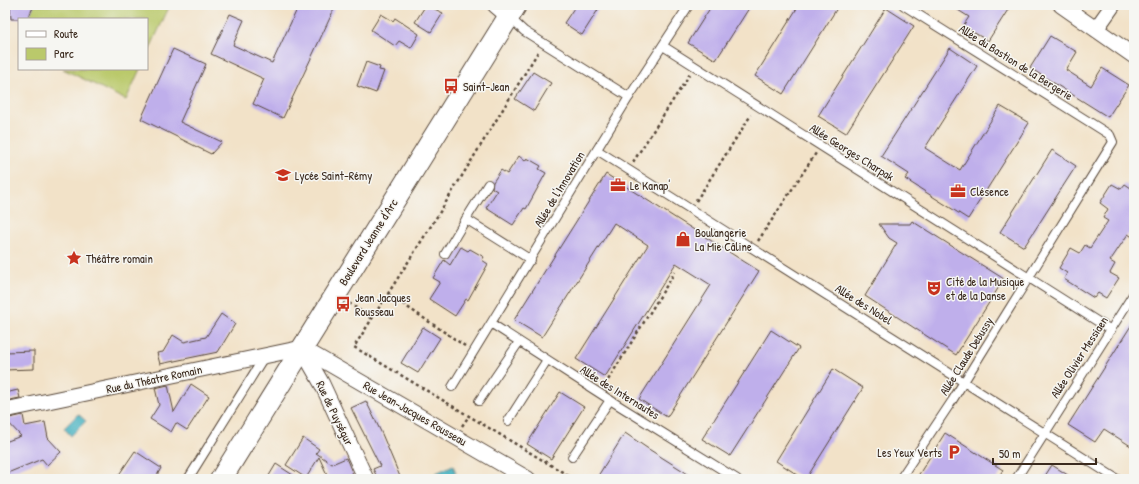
<svg xmlns="http://www.w3.org/2000/svg" width="1139" height="484" font-family="'Patrick Hand',sans-serif">
	<style>
		.green { fill: #bac96b; stroke: #7a7a44 }
		.water { fill: #44b1c0; stroke: #406e6f }
		.building { fill: #bfafeb }
		.lines { fill: none; stroke-linecap: round; stroke-linejoin: round }
		.lane-casing { stroke: #564638; stroke-width: 10 }
		.street-casing { stroke: #564638; stroke-width: 17 }
		.secondary-casing { stroke: #564638; stroke-width: 23 }
		.path { stroke: #564638; stroke-width: 2.5; stroke-dasharray: 3 3; stroke-linecap: butt }
		.lane { stroke: #fff; stroke-width: 8 }
		.street { stroke: #fff; stroke-width: 15 }
		.secondary { stroke: #fff; stroke-width: 21 }
		.labels { text-anchor: middle; dominant-baseline: central; stroke-width: 3; stroke-linejoin: round; paint-order: stroke }
		.street-label { font-size: 12px; fill: #3b2a1e; stroke: #f6f6f2 }
		.poi-label { font-size: 12px; fill: #3b2a1e; stroke: #f6f6f2; text-anchor: start }
	</style>
	<rect width="100%" height="100%" fill="#f6f6f2"/>
	<filter id="ink" filterUnits="userSpaceOnUse"><feTurbulence type="fractalNoise" baseFrequency=".025" numOctaves="2"/><feDisplacementMap in="SourceGraphic" scale="8" xChannelSelector="R" yChannelSelector="G"/><feConvolveMatrix kernelMatrix="1 2 1 2 8 2 1 2 1" color-interpolation-filters="sRGB"/></filter>
	<filter id="wash" filterUnits="userSpaceOnUse"><feTurbulence type="fractalNoise" baseFrequency=".012" numOctaves="4" result="noise"/><feDisplacementMap in="SourceGraphic" scale="16" xChannelSelector="R" yChannelSelector="G"/><feGaussianBlur stdDeviation="0.9" result="paint"/><feColorMatrix in="noise" values="0 0 0 0 0 0 0 0 0 0 0 0 0 0 0 0 0 1.4 0 .05"/><feComposite in="paint" operator="in"/></filter>
	<g filter="url(#wash)">
		<rect width="100%" height="100%" fill="#f2e2c8"/>
		<g class="green">
			<polygon points="34,5 170,5 147,55 147,19 28,19"/>
			<polygon points="63,69 140,69 126,100"/>
		</g>
		<g class="water">
			<polygon points="78,414 86,421 71,436 64,428"/>
			<polygon points="453,465 456,473 439,479 436,473"/>
		</g>
		<g id="blocks">
			<g class="building">
				<polygon points="10,5 34,5 28,19 11,19"/>
				<polygon points="299,5 336,5 283,118 253,104 264,79 211,54 230,14 244,20 233,45 272,63"/>
				<polygon points="426,5 443,13 431,32 415,22"/>
				<polygon points="576,5 601,5 582,35 564,23"/>
				<polygon points="712,5 751,5 716,60 688,43"/>
				<polygon points="799,5 839,5 783,94 755,76"/>
				<polygon points="950,5 1011,5 988,41 963,26 969,17"/>
				<polygon points="886,8 914,26 846,133 818,116"/>
				<polygon points="381,14 393,21 395,18 419,34 411,48 399,41 395,46 371,30"/>
				<polygon points="1050,36 1077,52 1066,70 1091,86 1102,68 1129,85 1108,117 1030,68"/>
				<polygon points="950,48 977,66 925,148 960,170 1000,106 1029,123 968,219 905,179 909,174 881,156"/>
				<polygon points="173,49 206,64 180,122 222,142 211,154 141,119"/>
				<polygon points="366,62 380,67 379,70 384,71 376,93 357,86"/>
				<polygon points="533,72 551,83 534,111 515,99"/>
				<polygon points="1052,150 1076,166 1024,247 1000,232"/>
				<polygon points="519,156 525,161 527,158 541,166 539,169 546,173 526,209 524,208 513,225 486,208 497,191 492,188 493,182 501,170 507,174"/>
				<polygon points="606,174 759,271 667,417 639,399 711,285 676,263 605,377 576,359 648,245 614,223 542,337 514,320"/>
				<polygon points="1112,184 1121,189 1125,184 1134,190 1134,238 1128,234 1110,261 1115,264 1110,273 1119,278 1106,298 1098,293 1094,298 1064,279 1067,273 1059,268 1071,248 1080,253 1085,245 1090,248 1108,221 1103,218 1108,209 1100,203"/>
				<polygon points="912,221 1004,279 956,355 865,296 897,243 889,238 879,224 910,224"/>
				<polygon points="461,247 468,251 470,249 484,257 482,260 488,264 468,300 466,299 455,316 429,299 440,282 433,278 444,260 450,265"/>
				<polygon points="221,314 235,324 218,352 160,364 157,353 163,352 173,335 184,342 206,337"/>
				<polygon points="1134,321 1134,448 1104,429 1095,442 1068,425"/>
				<polygon points="423,327 440,338 418,373 401,363"/>
				<polygon points="771,330 799,348 730,456 702,439"/>
				<polygon points="34,351 34,369 5,370 5,352"/>
				<polygon points="833,369 863,388 806,479 804,479 776,461"/>
				<polygon points="191,384 209,396 187,430 176,423 171,432 150,419 159,405 155,388 168,385 174,412"/>
				<polygon points="18,390 20,398 5,401 5,393"/>
				<polygon points="560,392 584,407 551,459 527,444"/>
				<polygon points="366,401 382,434 401,479 378,479 373,469 380,466 351,408"/>
				<polygon points="23,415 25,426 45,422 48,438 61,452 47,465 42,459 5,474 5,442 21,436 5,419"/>
				<polygon points="625,433 647,448 696,479 596,479"/>
				<polygon points="945,433 1003,470 997,479 916,479"/>
				<polygon points="303,438 319,449 316,453 332,464 346,458 355,479 329,479 319,457 306,478 286,465"/>
				<polygon points="135,451 161,468 155,479 116,479"/>
				<polygon points="276,464 299,479 267,479"/>
				<polygon points="1052,465 1074,479 1043,479"/>
			</g>
		</g>
	</g>
	<g filter="url(#ink)">
		<use href="#blocks" fill-opacity="0" stroke="#564638" stroke-width="1"/>
		<g class="lines">
			<g class="lane-casing">
				<g id="lane">
					<polyline points="509,17 524,31 629,97"/>
					<polyline points="663,46 1111,330"/>
					<polyline points="597,150 1117,479"/>
					<polyline points="466,219 488,184"/>
					<polyline points="445,254 466,219 531,260"/>
					<polyline points="492,324 610,400 737,479"/>
					<polyline points="452,387 629,97 689,5"/>
					<polyline points="479,401 519,342"/>
					<polyline points="508,421 547,360"/>
					<polyline points="572,457 610,400"/>
					<polyline points="188,479 264,357"/>
					<polyline points="900,479 952,401 1113,142 1110,135 1091,123 903,5"/>
					<polyline points="1016,479 1134,293"/>
				</g>
			</g>
			<g class="street-casing">
				<g id="street">
					<polyline points="495,5 509,17"/>
					<polyline points="1061,5 1134,56"/>
					<polyline points="1096,29 1113,5"/>
					<polyline points="302,348 528,479"/>
					<polyline points="302,349 322,384 366,479"/>
					<polyline points="5,410 302,348"/>
				</g>
			</g>
			<g class="secondary-casing">
				<polyline id="secondary" points="221,479 516,5"/>
			</g>
			<g class="path">
				<polyline points="538,52 438,215 354,347 574,479"/>
				<polyline points="633,162 690,74"/>
				<polyline points="696,201 751,115"/>
				<polyline points="758,241 816,153"/>
				<polyline points="388,294 465,346"/>
				<polyline points="349,303 372,319"/>
				<polyline points="605,385 675,272"/>
				<polyline points="462,426 469,416"/>
			</g>
			<use href="#lane" class="lane"/>
			<use href="#street" class="street"/>
			<use href="#secondary" class="secondary"/>
		</g>
	</g>
	<defs>
		<g id="bus-bare" transform="scale(1.2)"><path d="M-5-6H5V4H4V6H2V4H-2V6H-4V4H-5ZM-3.5-4V0h7V-4ZM-3.5 1.2v1.5H-2V1.2ZM2 1.2v1.5H3.5V1.2Z" fill="#c8321e" stroke="#f6f6f2" stroke-width="2.5" paint-order="stroke"/></g>
		<g id="school-bare" transform="scale(1.2)"><path d="M0-5L7-2L0 1L-7-2ZM-4 1L0 2.5L4 1V4Q0 6-4 4Z" fill="#c8321e" stroke="#f6f6f2" stroke-width="2.5" paint-order="stroke"/></g>
		<g id="office-bare" transform="scale(1.2)"><path d="M-6-3h4V-5.5h4V-3h4V5H-6ZM-1-4.5V-3h2v-1.5ZM-6 0V1H6V0Z" fill="#c8321e" stroke="#f6f6f2" stroke-width="2.5" paint-order="stroke"/></g>
		<g id="shop-bare" transform="scale(1.2)"><path d="M-5-2.5h2.3a2.7 3.5 0 0 1 5.4 0H5L5.5 6h-11ZM-1.5-2.5h3a1.5 2.3 0 0 0-3 0Z" fill="#c8321e" stroke="#f6f6f2" stroke-width="2.5" paint-order="stroke"/></g>
		<g id="sight-bare" transform="scale(1.2)"><path d="M0-6L1.8-2.2L6-1.7L2.9 1.2L3.7 5.4L0 3.3L-3.7 5.4L-2.9 1.2L-6-1.7L-1.8-2.2Z" fill="#c8321e" stroke="#f6f6f2" stroke-width="2.5" paint-order="stroke"/></g>
		<g id="theatre-bare" transform="scale(1.2)"><path d="M-5-5.5Q0-4 5-5.5V0Q5 5 0 6Q-5 5-5 0ZM-3.3-2.5H-1v1.5H-3.3ZM1-2.5H3.3v1.5H1ZM-2.8 1Q0 5.5 2.8 1Z" fill="#c8321e" stroke="#f6f6f2" stroke-width="2.5" paint-order="stroke"/></g>
		<g id="parking-bare" transform="scale(1.2)"><path d="M-3.5-5.5H1a3.5 3.5 0 0 1 0 7H-1V5.5H-3.5ZM-1-3.4V-.6H.8a1.4 1.4 0 0 0 0-2.8Z" fill="#c8321e" stroke="#f6f6f2" stroke-width="2.5" paint-order="stroke"/></g>
	</defs>
	<g fill-rule="evenodd">
		<use href="#bus-bare" x="451" y="86"/>
		<use href="#school-bare" x="283" y="175"/>
		<use href="#office-bare" x="618" y="185"/>
		<use href="#office-bare" x="958" y="191"/>
		<use href="#shop-bare" x="683" y="239"/>
		<use href="#sight-bare" x="74" y="258"/>
		<use href="#theatre-bare" x="934" y="288"/>
		<use href="#bus-bare" x="343" y="304"/>
		<use href="#parking-bare" x="954" y="452"/>
	</g>
	<g class="labels">
		<g class="street-label">
			<text transform="translate(1016 62) rotate(32)">Allée du Bastion de la Bergerie</text>
			<text transform="translate(852 152) rotate(32)">Allée Georges Charpak</text>
			<text transform="translate(559 189) rotate(-59)">Allée de l'Innovation</text>
			<text transform="translate(368 242) rotate(-58)">Boulevard Jeanne d'Arc</text>
			<text transform="translate(864 304) rotate(32)">Allée des Nobel</text>
			<text transform="translate(966 356) rotate(-58)">Allée Claude Debussy</text>
			<text transform="translate(1079 357) rotate(-57)">Allée Olivier Messiaen</text>
			<text transform="translate(154 379) rotate(-12)">Rue du Théatre Romain</text>
			<text transform="translate(620 392) rotate(32)">Allée des Internautes</text>
			<text transform="translate(335 413) rotate(64)">Rue de Puységur</text>
			<text transform="translate(415 413) rotate(30)">Rue Jean-Jacques Rousseau</text>
		</g>
		<g class="poi-label">
			<text x="463" y="86">Saint-Jean</text>
			<text x="295" y="175">Lycée Saint-Rémy</text>
			<text x="630" y="185">Le Kanap'</text>
			<text x="970" y="191">Clésence</text>
			<text x="695" y="232">Boulangerie<tspan x="695" dy="14">La Mie Câline</tspan></text>
			<text x="86" y="258">Théâtre romain</text>
			<text x="946" y="281">Cité de la Musique<tspan x="946" dy="14">et de la Danse</tspan></text>
			<text x="355" y="297">Jean Jacques<tspan x="355" dy="14">Rousseau</tspan></text>
			<text x="942" y="452" text-anchor="end">Les Yeux Verts</text>
		</g>
	</g>
	<rect width="1139" height="484" fill="none" stroke="#f6f6f2" stroke-width="20"/>
	<rect x="18" y="18" width="130" height="52" fill="#f6f6f2" stroke="#aba49d"/>
	<rect x="26" y="31" width="20" height="6" fill="#ffffff" stroke="#aba49d"/>
	<text x="54" y="38" font-size="12" fill="#3b2a1e">Route</text>
	<rect x="26" y="48" width="20" height="12" fill="#bac96b" stroke="#aba49d"/>
	<text x="54" y="58" font-size="12" fill="#3b2a1e">Parc</text>
	<path d="M993 458v6h103v-6" fill="none" stroke="#3b2a1e" stroke-width="2"/>
	<text x="999" y="458" font-size="12" fill="#3b2a1e" stroke="#f6f6f2" stroke-width="3" paint-order="stroke">50 m</text>
</svg>
